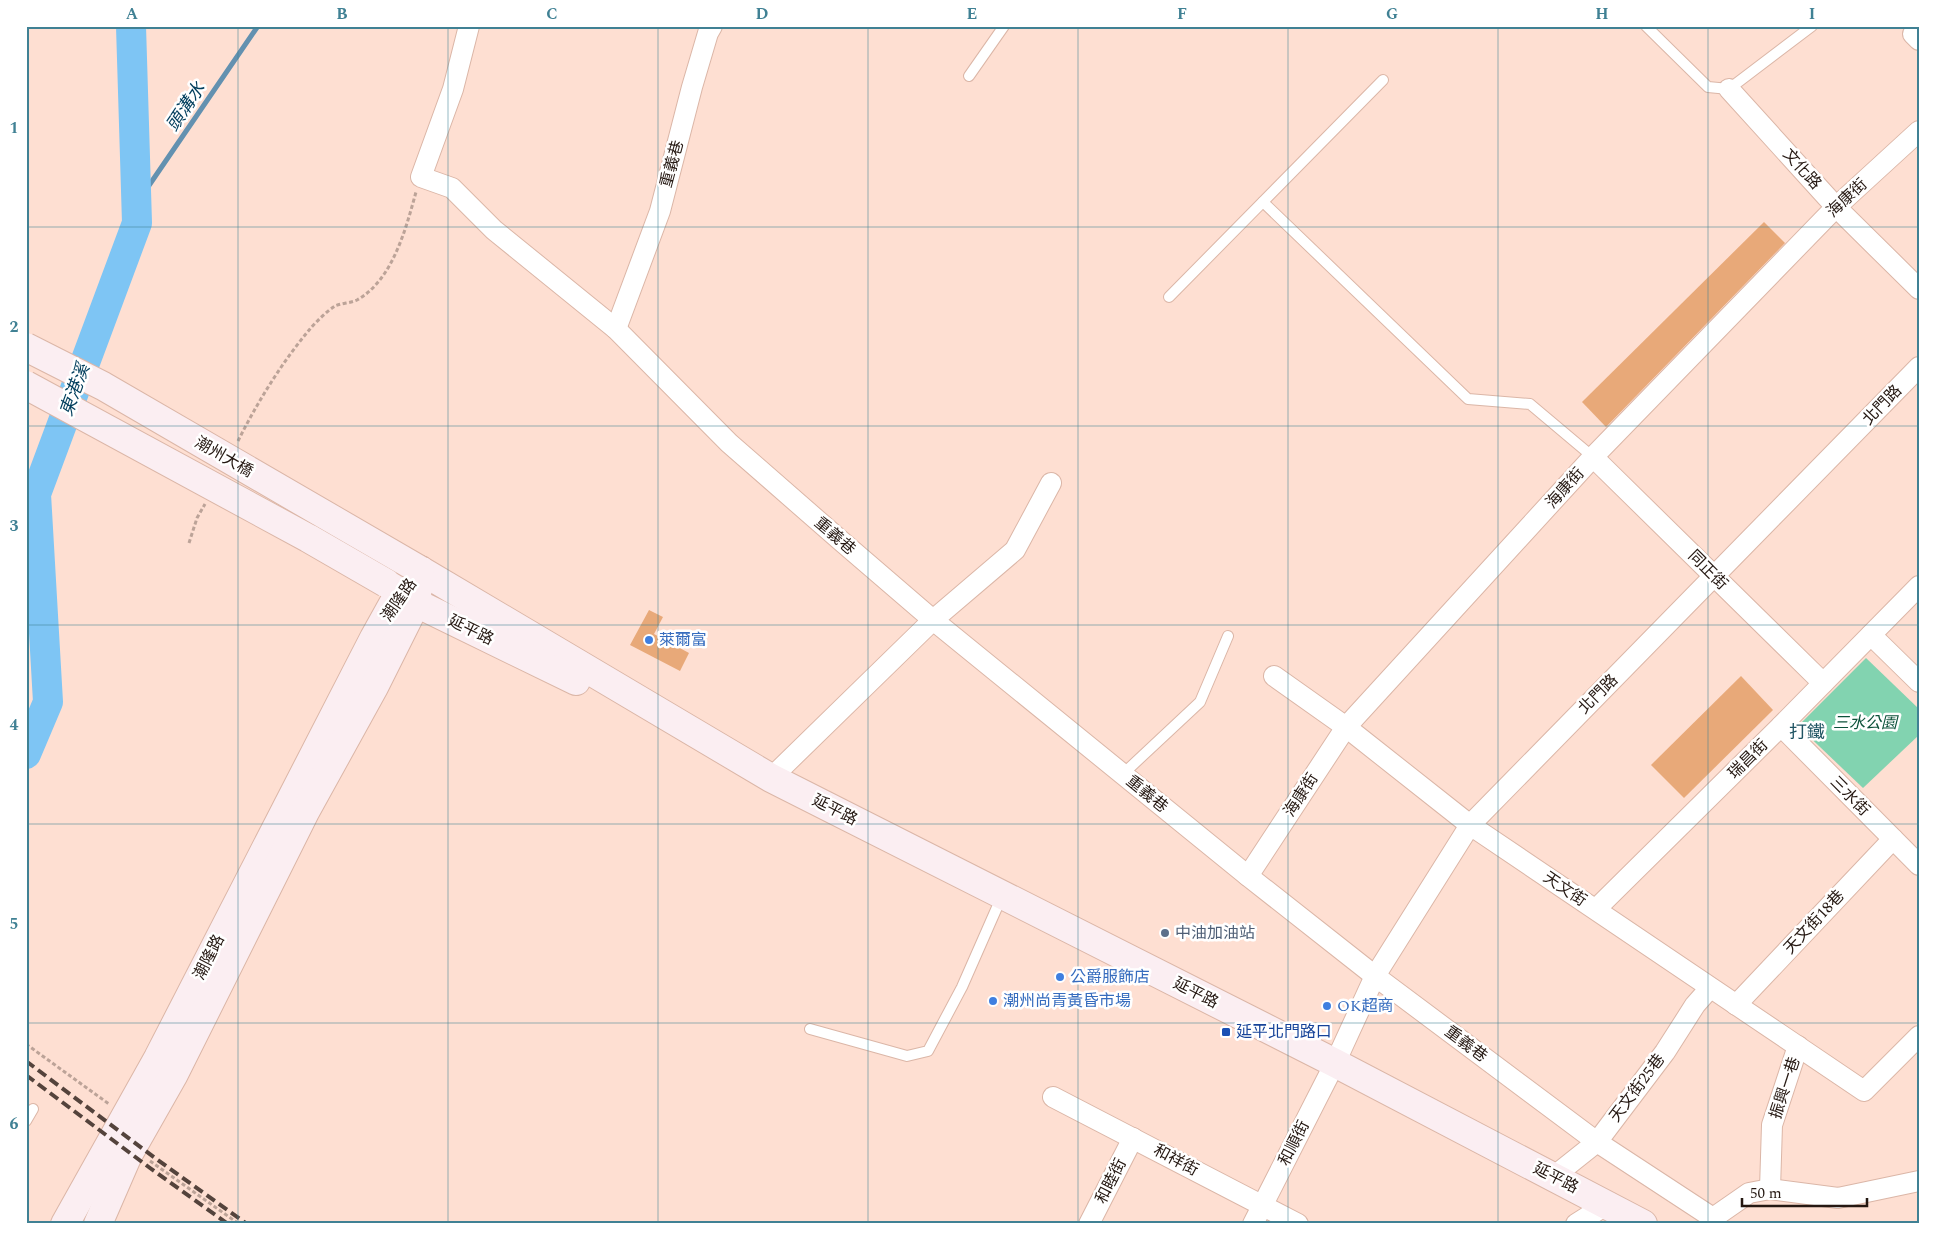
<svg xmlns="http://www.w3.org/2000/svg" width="1945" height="1250" font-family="Spectral,'Noto Sans TC',serif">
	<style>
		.green { fill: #82d3b0 }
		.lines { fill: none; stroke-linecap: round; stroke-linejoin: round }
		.stream { stroke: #6391b0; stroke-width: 5 }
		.river { stroke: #7ec5f4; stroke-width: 30 }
		.building { fill: #e8a979 }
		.lane-casing { stroke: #dbb6a7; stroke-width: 12 }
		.street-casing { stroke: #dbb6a7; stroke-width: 22 }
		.secondary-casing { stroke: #dbb6a7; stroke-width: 30 }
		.path { stroke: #bca398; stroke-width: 3; stroke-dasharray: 4 2.5; stroke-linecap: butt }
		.lane { stroke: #fff; stroke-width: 10 }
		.street { stroke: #fff; stroke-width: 20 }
		.secondary { stroke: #fbeef2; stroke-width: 28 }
		.rail { stroke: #54433c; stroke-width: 4; stroke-dasharray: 10 5; stroke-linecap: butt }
		.secondary-bridge-casing { stroke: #dbb6a7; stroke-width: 30; stroke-linecap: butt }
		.secondary-bridge { stroke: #fbeef2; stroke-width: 28 }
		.grid { fill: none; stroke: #408194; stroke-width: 1; stroke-opacity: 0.55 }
		.shop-dot { fill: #3f7fe0; stroke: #fff; stroke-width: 2 }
		.service-dot { fill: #5c6f8a; stroke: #fff; stroke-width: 2 }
		.transit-dot { fill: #1a4fb4; stroke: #fff; stroke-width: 2 }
		.labels { text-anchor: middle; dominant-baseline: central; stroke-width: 5; stroke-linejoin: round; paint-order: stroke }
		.street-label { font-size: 16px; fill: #251812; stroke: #fff }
		.shop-label { font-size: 16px; fill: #366cbe; stroke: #fff; text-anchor: start }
		.park-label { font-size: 16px; font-style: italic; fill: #0c523a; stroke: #fff }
		.service-label { font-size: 16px; fill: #4e5e75; stroke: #fff; text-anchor: start }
		.transit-label { font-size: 16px; fill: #164399; stroke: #fff; text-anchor: start }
		.water-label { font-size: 18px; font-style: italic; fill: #003d5c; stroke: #fff }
		.neighbourhood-label { font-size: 18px; fill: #1f5362; stroke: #fff }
		.neatline { fill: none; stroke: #408194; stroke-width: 2 }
		.grid-label { font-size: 16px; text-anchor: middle; font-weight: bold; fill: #408194 }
	</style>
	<rect width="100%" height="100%" fill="#fedfd2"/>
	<polygon class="green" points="1866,658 1919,709 1919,735 1863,788 1798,726"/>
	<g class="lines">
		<polyline class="stream" points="137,203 258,26"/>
		<polyline class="river" points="26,754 48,702 36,494 137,223 131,26"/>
	</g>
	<g class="building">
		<polygon points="1764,222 1785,243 1606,427 1582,402"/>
		<polygon points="649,610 663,617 654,634 689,653 680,671 630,645"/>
		<polygon points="1741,676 1773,710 1684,798 1651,765"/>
	</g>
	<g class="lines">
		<g class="lane-casing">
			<g id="lane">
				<polyline points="1646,26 1708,87 1729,89 1812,26"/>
				<polyline points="969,76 1004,26"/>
				<polyline points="1263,202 1468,399 1530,404 1593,457"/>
				<polyline points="1169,297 1383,80"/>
				<polyline points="1123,774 1200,702 1228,636"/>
				<polyline points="810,1029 907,1056 928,1051 962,987 1002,896"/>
				<polyline points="26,1121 33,1109"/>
			</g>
		</g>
		<g class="street-casing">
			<g id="street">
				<polyline points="469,26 453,89 421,177 452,188 494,230 616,329 729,443 840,540 933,620 1248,876 1375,976 1597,1142 1713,1218"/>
				<polyline points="1913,34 1919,40"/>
				<polyline points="1729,89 1836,207 1919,289"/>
				<polyline points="616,329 660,211 692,87 708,33 712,26"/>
				<polyline points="1593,457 1823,683"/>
				<polyline points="1871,635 1919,682"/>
				<polyline points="1274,676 1346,727 1470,825 1864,1091 1919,1036"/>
				<polyline points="1781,726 1919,865"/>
				<polyline points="771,778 933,620 1015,550 1051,483"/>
				<polyline points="1248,876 1346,727 1593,457 1836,207 1919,131"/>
				<polyline points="1596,909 1781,726 1919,586"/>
				<polyline points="1736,1005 1893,839"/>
				<polyline points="1053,1097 1298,1224"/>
				<polyline points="1553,1177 1597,1142 1665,1052 1695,1005 1710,988"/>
				<polyline points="1770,1189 1772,1125 1798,1046"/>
				<polyline points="1089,1224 1133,1138"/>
				<polyline points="1253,1224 1335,1063 1375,976 1470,825 1919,367"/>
				<polyline points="1576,1224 1606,1205"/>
				<polyline points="1709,1224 1713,1218 1749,1193 1770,1189 1838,1198 1919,1181"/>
			</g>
		</g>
		<g class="secondary-casing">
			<g id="secondary">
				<polyline points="420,570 771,778 1335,1063 1643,1224"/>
				<polyline points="399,593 416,603 576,681"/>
				<polyline points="65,1224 158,1058 374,638 399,593 420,570"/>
				<polyline points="98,1224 128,1155 174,1074 305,812 374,687 416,603 420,570"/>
			</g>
		</g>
		<g class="path">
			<path d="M238,441c19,-38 44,-79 72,-112 6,-7 17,-18 25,-23 7,-3 16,-3 22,-6 36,-20 49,-72 59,-108"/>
			<polyline points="189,543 197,518 205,504"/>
			<polyline points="26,1044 109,1104"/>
			<polyline points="150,1161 239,1224"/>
		</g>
		<use href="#lane" class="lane"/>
		<use href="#street" class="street"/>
		<use href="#secondary" class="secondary"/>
		<g class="rail">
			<polyline points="26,1061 155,1158 247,1224"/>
			<polyline points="26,1075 150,1168 228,1224"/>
		</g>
		<g class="secondary-bridge-casing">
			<g id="secondary-bridge">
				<polyline points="26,347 103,386 420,570"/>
				<polyline points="26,385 308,538 386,583"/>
			</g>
		</g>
		<use href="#secondary-bridge" class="secondary-bridge"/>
	</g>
	<path class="grid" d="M238,26v1198M448,26v1198M658,26v1198M868,26v1198M1078,26v1198M1288,26v1198M1498,26v1198M1708,26v1198M26,227h1893M26,426h1893M26,625h1893M26,824h1893M26,1023h1893"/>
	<g class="shop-dot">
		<circle cx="649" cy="640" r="5"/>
		<circle cx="1060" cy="977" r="5"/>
		<circle cx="993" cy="1001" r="5"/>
		<circle cx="1327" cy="1006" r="5"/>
	</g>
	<circle class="service-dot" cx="1165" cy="933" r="5"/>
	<rect class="transit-dot" x="1221" y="1027" width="10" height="10" rx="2.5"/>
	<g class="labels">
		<g class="street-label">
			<text transform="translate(672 164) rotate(-75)">重義巷</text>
			<text transform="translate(1802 169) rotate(48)">文化路</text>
			<text transform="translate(1847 198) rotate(-43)">海康街</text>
			<text transform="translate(1882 405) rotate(-46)">北門路</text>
			<text transform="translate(224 457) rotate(30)">潮州大橋</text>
			<text transform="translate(1565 488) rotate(-48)">海康街</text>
			<text transform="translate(835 536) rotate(41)">重義巷</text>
			<text transform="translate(1708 570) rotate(45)">同正街</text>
			<text transform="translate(399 600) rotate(-55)">潮隆路</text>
			<text transform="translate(471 630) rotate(26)">延平路</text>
			<text transform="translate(1598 694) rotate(-45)">北門路</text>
			<text transform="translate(1748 759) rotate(-45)">瑞昌街</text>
			<text transform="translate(1147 794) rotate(39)">重義巷</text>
			<text transform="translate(1301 795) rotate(-57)">海康街</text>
			<text transform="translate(1850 796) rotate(45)">三水街</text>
			<text transform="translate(835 810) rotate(27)">延平路</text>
			<text transform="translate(1565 889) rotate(34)">天文街</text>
			<text transform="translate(1814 922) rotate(-47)">天文街18巷</text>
			<text transform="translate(209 957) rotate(-63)">潮隆路</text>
			<text transform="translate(1196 993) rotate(27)">延平路</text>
			<text transform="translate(1466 1044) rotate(37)">重義巷</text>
			<text transform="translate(1637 1088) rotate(-53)">天文街25巷</text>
			<text transform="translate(1785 1088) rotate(-72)">振興一巷</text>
			<text transform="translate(1294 1143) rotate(-63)">和順街</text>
			<text transform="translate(1176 1160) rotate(28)">和祥街</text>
			<text transform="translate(1556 1178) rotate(27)">延平路</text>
			<text transform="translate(1111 1181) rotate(-63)">和睦街</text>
		</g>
		<g class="shop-label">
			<text x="659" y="640">萊爾富</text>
			<text x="1070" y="977">公爵服飾店</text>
			<text x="1003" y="1001">潮州尚青黃昏市場</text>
			<text x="1337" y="1006">OK超商</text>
		</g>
		<g class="park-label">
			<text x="1865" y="723">三水公園</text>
		</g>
		<g class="service-label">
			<text x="1175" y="933">中油加油站</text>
		</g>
		<g class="transit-label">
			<text x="1236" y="1032">延平北門路口</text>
		</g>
		<g class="water-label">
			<text transform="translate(186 107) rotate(-56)">頭溝水</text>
			<text transform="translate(75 390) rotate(-70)">東港溪</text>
		</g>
		<g class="neighbourhood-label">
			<text x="1807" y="732">打鐵</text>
		</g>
	</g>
	<rect width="1945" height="1250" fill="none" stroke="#ffffff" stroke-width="55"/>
	<path d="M1742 1198v8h125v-8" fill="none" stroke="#251812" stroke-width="2.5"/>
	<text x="1750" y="1198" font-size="15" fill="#251812" stroke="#ffffff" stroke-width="4" paint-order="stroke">50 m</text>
	<rect x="28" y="28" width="1890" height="1194" class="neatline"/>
	<g class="grid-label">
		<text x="132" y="19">A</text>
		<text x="342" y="19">B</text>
		<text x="552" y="19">C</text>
		<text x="762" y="19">D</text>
		<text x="972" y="19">E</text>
		<text x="1182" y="19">F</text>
		<text x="1392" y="19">G</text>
		<text x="1602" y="19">H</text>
		<text x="1812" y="19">I</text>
		<text x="14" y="133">1</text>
		<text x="14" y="332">2</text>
		<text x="14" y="531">3</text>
		<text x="14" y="730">4</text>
		<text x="14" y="929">5</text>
		<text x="14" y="1129">6</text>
	</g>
</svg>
